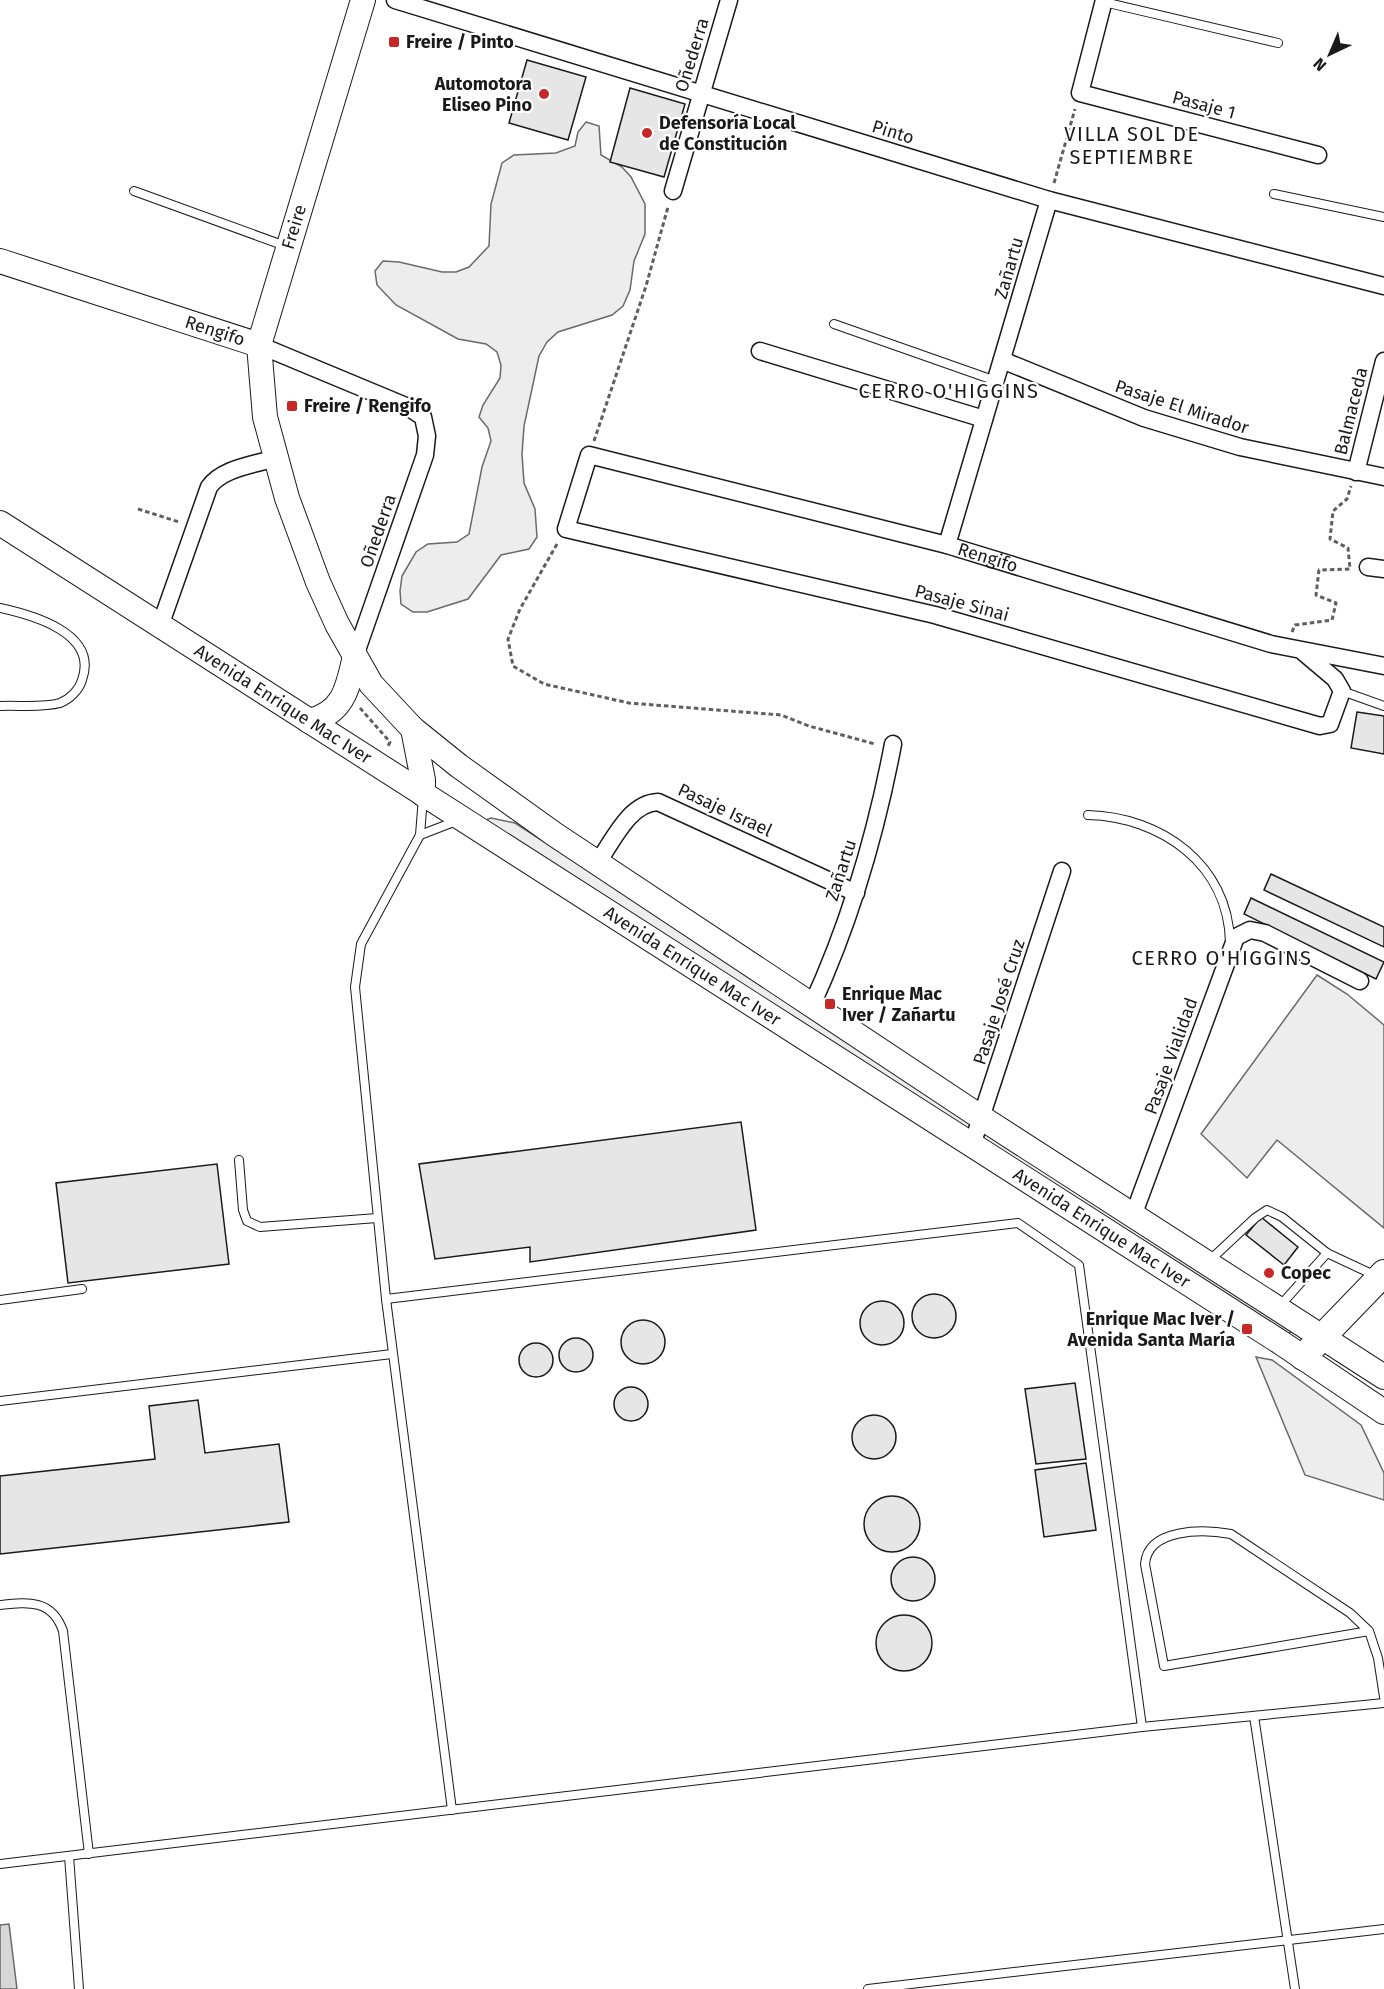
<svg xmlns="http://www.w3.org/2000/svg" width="1384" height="1989" font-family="'Fira Sans',sans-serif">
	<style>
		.built { fill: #ededed; stroke: #6a6a6a; stroke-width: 1.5 }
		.water { fill: #d7d7d7; stroke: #6a6a6a; stroke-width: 1.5 }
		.building { fill: #e6e6e6; stroke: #1a1a1a; stroke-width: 1.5 }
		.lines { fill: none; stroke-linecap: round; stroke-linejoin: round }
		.lane-casing { stroke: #1a1a1a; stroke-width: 10 }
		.street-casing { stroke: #1a1a1a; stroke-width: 19 }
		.secondary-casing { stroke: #1a1a1a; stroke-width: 26 }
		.primary-casing { stroke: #1a1a1a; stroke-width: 28 }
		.path { stroke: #5f5f5f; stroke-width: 3; stroke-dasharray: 4.5 3; stroke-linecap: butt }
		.lane { stroke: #fff; stroke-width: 8 }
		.street { stroke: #fff; stroke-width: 16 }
		.secondary { stroke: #fff; stroke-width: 24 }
		.primary { stroke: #fff; stroke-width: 26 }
		.poi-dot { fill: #c62828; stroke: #fff; stroke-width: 2 }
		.labels { text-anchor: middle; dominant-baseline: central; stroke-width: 4.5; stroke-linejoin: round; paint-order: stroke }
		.poi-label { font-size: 18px; font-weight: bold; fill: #1a1a1a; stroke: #fff; text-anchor: start }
		.street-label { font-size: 18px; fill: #1a1a1a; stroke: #fff }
		.neighbourhood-label { font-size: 20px; letter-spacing: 1.5px; fill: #1a1a1a; stroke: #fff }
	</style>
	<rect width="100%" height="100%" fill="#fff"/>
	<g class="built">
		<polygon points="586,122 599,126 601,155 622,167 631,177 645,204 645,234 634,261 630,290 623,306 612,315 558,332 547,342 539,356 524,426 522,454 524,483 535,509 537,537 529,549 501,555 468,599 427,612 413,612 401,604 400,591 402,576 416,552 428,544 457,542 469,534 482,467 491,441 488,428 479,417 483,405 500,378 501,365 497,352 486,344 458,339 396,305 377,285 375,271 383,261 399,262 442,272 456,272 469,267 489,246 491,204 502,163 514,155 556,153 575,146 578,132"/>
		<polygon points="491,818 515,823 1295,1327 1283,1340 481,822"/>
		<polygon points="1317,975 1347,994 1384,1025 1384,1228 1277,1140 1247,1178 1201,1134"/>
		<polygon points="1256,1357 1272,1360 1361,1425 1384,1473 1384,1500 1305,1475"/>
	</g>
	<polygon class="water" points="9,1924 17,1989 0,1989 0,1925"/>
	<g class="building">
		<polygon points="527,60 586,77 568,140 509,123"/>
		<polygon points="630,88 685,104 664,177 610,162"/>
		<polygon points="1357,712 1384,716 1384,754 1351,748"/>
		<polygon points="1271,874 1384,927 1384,947 1264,890"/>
		<polygon points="1251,898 1384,962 1376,979 1244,914"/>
		<polygon points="741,1122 756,1230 530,1262 530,1247 435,1259 419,1164"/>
		<polygon points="217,1164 229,1264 68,1283 56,1183"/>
		<polygon points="1261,1217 1298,1247 1284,1265 1246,1235"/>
		<circle cx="934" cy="1316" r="22"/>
		<circle cx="882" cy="1323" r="22"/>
		<circle cx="643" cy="1342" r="22"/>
		<circle cx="576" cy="1355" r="17"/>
		<circle cx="536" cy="1360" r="17"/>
		<polygon points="1075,1383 1086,1459 1036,1464 1025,1389"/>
		<circle cx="631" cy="1404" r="17"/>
		<polygon points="198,1400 205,1453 279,1444 289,1522 0,1554 0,1476 155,1459 149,1406"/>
		<circle cx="874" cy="1437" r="22"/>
		<polygon points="1086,1463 1096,1530 1044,1537 1035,1470"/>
		<circle cx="892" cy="1524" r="28"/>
		<circle cx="913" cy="1579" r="22"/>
		<circle cx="904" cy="1643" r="28"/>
	</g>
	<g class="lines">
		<g class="lane-casing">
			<g id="lane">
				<polyline points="1104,2 1278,43"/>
				<polyline points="134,191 288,247"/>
				<polyline points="1274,194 1384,217"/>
				<polyline points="834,324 996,381"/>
				<path d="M0,608c32,7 99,25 82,72 -3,10 -12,19 -22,23 -17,5 -42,2 -60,3"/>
				<polyline points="1342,691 1384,706"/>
				<polyline points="423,797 420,835 361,944 355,987 386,1299 452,1810"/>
				<path d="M1088,815c73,2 140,49 142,127"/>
				<polyline points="420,835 459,820"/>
				<polyline points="239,1160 243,1210 247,1221 260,1227 377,1218"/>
				<polyline points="1209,1261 1255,1218 1267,1210 1282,1217 1327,1253 1376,1276"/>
				<polyline points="386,1299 1018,1223 1079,1265 1142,1727"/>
				<polyline points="0,1300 82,1289"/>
				<polyline points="1279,1307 1327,1253"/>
				<polyline points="0,1401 392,1354"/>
				<path d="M0,1605c28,-3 52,-6 63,26l26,223"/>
				<path d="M1369,1631l-205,35 -19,-102c3,-36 58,-35 86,-30l119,79 19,18 9,27 6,39"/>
				<polyline points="1254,1716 1295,1989"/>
				<polyline points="69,1856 79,1989"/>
				<polyline points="0,1864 1142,1727 1384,1703"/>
				<polyline points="868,1989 1384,1929"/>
			</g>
		</g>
		<g class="street-casing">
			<g id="street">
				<polyline points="395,0 1049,200 1384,286"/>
				<polyline points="1104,0 1080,93 1318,155"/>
				<polyline points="673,191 729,0"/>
				<polyline points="259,345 408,407 423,417 427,436 425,455 355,656"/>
				<polyline points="760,351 984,419"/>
				<polyline points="1002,360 1144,418 1240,447 1384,477"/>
				<polyline points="1356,472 1384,361"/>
				<polyline points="947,545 1049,200"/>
				<polyline points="1368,567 1384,569"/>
				<path d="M160,626l49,-139c13,-19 45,-22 66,-29"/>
				<path id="s1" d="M1303,652l32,27 7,12 -12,33 -10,2 -385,-111 -369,-86 23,-74 358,90 324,99 113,22"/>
				<path d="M598,862c15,-21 31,-59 60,-60l198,91"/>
				<path d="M812,1005c38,-83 64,-171 81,-261"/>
				<polyline points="972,1145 1062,871"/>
				<polyline points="1133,1216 1236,937 1250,930 1265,933 1360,981"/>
			</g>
		</g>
		<g class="secondary-casing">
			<g id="secondary">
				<polyline points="363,0 259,345 265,417 287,498 318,582 337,624 371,684 413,729 459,766 554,834 982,1118 1384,1377"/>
				<path id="s2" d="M0,261l259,84"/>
				<path id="s3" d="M0,523l1280,819 104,70"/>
				<path d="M309,721c35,-8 39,-34 46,-65"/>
				<polyline points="413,729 423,780 423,794"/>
			</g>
		</g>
		<g class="primary-casing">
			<polyline id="primary" points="1303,1357 1384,1273"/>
		</g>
		<g class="path">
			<polyline points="1054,183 1075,109"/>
			<polyline points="594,441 646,286 668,207"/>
			<polyline points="138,509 179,522"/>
			<polyline points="557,544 520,609 508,639 513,666 544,684 629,703 781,715 809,726 875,744"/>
			<polyline points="1292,632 1295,625 1332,620 1336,603 1316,595 1319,570 1350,569 1348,548 1330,539 1333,511 1347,499 1351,486"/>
			<polyline points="360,708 390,742 388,746"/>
		</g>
		<use href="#lane" class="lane"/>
		<use href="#street" class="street"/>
		<use href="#secondary" class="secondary"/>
		<use href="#primary" class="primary"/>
	</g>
	<g class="poi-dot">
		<rect x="388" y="36" width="12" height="12" rx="3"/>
		<circle cx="544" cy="94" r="6"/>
		<circle cx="647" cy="133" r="6"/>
		<rect x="286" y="400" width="12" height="12" rx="3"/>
		<rect x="824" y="998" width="12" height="12" rx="3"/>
		<circle cx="1269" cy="1273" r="6"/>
		<rect x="1241" y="1323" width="12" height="12" rx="3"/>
	</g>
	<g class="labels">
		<g class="poi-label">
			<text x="406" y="42">Freire / Pinto</text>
			<text x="532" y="84" text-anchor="end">Automotora<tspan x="532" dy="21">Eliseo Pino</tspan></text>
			<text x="659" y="123">Defensoría Local<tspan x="659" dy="21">de Constitución</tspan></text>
			<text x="304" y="406">Freire / Rengifo</text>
			<text x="842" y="994">Enrique Mac<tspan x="842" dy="21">Iver / Zañartu</tspan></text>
			<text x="1281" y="1273">Copec</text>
			<text x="1235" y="1319" text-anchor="end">Enrique Mac Iver /<tspan x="1235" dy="21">Avenida Santa María</tspan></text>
		</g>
		<g class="street-label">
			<text transform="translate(692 55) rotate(-73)">Oñederra</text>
			<text transform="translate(1204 105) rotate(15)">Pasaje 1</text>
			<text transform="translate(893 132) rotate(17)">Pinto</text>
			<text transform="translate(294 227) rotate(-73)">Freire</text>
			<text transform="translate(1009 268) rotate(-74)">Zañartu</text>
			<text stroke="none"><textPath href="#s2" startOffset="226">Rengifo</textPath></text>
			<text transform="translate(1182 407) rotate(18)">Pasaje El Mirador</text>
			<text transform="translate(1351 411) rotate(-76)">Balmaceda</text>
			<text transform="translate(378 531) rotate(-71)">Oñederra</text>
			<text stroke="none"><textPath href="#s1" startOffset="1370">Rengifo</textPath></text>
			<text transform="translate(962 603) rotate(15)">Pasaje Sinai</text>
			<text stroke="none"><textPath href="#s3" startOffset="336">Avenida Enrique Mac Iver</textPath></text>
			<text transform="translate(725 810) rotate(25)">Pasaje Israel</text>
			<text transform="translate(841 870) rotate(-72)">Zañartu</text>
			<text stroke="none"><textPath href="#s3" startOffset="822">Avenida Enrique Mac Iver</textPath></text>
			<text transform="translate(999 1002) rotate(-72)">Pasaje José Cruz</text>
			<text transform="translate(1171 1056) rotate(-70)">Pasaje Vialidad</text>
			<text stroke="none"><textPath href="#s3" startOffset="1308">Avenida Enrique Mac Iver</textPath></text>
		</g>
		<g class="neighbourhood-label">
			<text x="1132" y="134">VILLA SOL DE<tspan x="1132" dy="23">SEPTIEMBRE</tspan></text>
			<text x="949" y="391">CERRO O'HIGGINS</text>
			<text x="1222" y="958">CERRO O'HIGGINS</text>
		</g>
	</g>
	<g transform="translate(1330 54) rotate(224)" stroke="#ffffff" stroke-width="4.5" paint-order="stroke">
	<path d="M0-4.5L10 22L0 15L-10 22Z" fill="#1a1a1a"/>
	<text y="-9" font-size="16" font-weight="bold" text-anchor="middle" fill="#1a1a1a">N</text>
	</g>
</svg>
